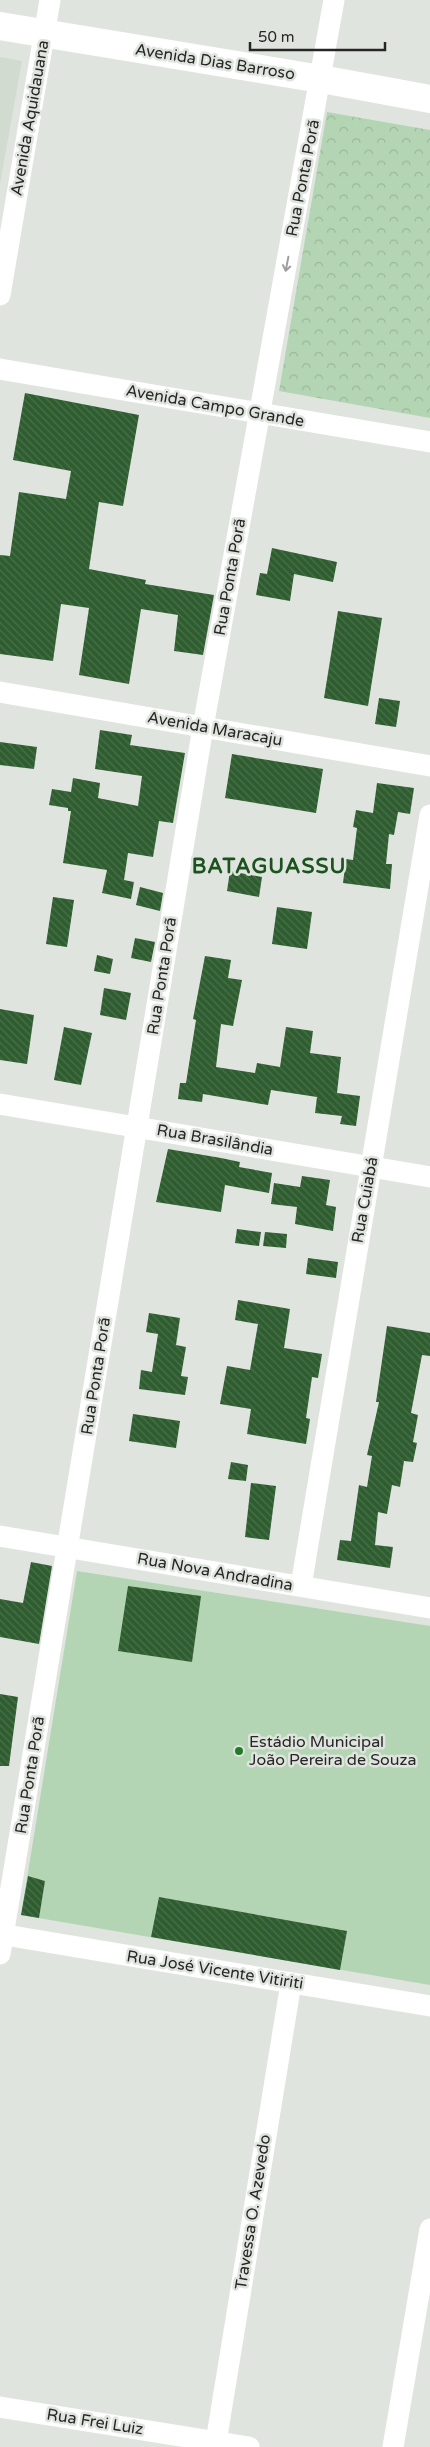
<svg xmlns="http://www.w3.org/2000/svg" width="430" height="2447" font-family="'Varela Round',sans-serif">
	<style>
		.built { fill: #d2dbd0 }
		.park { fill: url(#park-crowns) }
		.pitch { fill: #b4d5b3 }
		.building { fill: url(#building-back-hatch) }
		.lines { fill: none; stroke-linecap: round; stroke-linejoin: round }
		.street { stroke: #fff; stroke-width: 21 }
		.primary { stroke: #fff; stroke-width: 28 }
		.oneway { stroke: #9d9e9d }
		.poi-dot { fill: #227b29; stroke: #e0e4df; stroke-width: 2 }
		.labels { text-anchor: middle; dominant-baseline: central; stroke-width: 5; stroke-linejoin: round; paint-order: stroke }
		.street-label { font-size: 16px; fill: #262725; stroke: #e0e4df }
		.poi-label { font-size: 16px; fill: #262725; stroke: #e0e4df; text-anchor: start }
		.district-label { font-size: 21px; font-weight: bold; letter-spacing: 1px; fill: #1b521e; stroke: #e0e4df }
	</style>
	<defs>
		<pattern id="park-crowns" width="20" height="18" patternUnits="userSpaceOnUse" patternTransform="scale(1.25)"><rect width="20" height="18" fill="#b4d5b3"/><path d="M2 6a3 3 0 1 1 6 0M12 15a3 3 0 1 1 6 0" fill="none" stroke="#9bb79a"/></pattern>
		<pattern id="building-back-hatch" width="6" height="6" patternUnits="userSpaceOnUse" patternTransform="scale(1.25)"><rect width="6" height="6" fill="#2e5d2f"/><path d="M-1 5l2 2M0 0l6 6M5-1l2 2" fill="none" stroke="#4b704c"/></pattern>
	</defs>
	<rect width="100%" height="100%" fill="#e0e4df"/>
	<polygon class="built" points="0,57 22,61 0,184"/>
	<polygon class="park" points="327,112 430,130 430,418 279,391"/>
	<polygon class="pitch" points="77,1571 430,1626 430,1985 21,1915"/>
	<g class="building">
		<polygon points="25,393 139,415 123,506 99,502 89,569 146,580 145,584 214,595 203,655 174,651 178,615 141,609 129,684 79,675 89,608 61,604 53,661 0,654 0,555 10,556 19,492 66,499 71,471 13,460"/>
		<polygon points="272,548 337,562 333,582 294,574 290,601 256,595 260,573 267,574"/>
		<polygon points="338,611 382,618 368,706 324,698"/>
		<polygon points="379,698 400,701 396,727 375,724"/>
		<polygon points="100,730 132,735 130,745 185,753 173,823 159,821 153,857 128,853 124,880 134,882 131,899 102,893 107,870 63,863 71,811 68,811 68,808 49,805 52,789 71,792 73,778 100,783 98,798 138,806 142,776 95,769"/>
		<polygon points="0,742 37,747 34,769 0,765"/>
		<polygon points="232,754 323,769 316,813 225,798"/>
		<polygon points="377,783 414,788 410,814 398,812 394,835 389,834 386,864 392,864 390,889 343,883 346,859 353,860 357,828 353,827 356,810 373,813"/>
		<polygon points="230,871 262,877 259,897 227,891"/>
		<polygon points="140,887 163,893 160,911 136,905"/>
		<polygon points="53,897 74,900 67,947 46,944"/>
		<polygon points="277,907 312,912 307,949 272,944"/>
		<polygon points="135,938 155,942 151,962 131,958"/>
		<polygon points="97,955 113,959 110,974 94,971"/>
		<polygon points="205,956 231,960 228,978 242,980 233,1026 221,1024 216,1067 255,1073 257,1063 280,1067 286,1027 313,1031 310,1053 341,1057 337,1093 360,1096 356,1126 340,1124 342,1116 315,1113 317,1097 271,1090 268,1105 203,1094 202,1102 178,1099 180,1083 186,1083 196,1020 193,1019"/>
		<polygon points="104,988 131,993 126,1020 100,1015"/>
		<polygon points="0,1009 34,1015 27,1064 0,1060"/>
		<polygon points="64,1027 92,1033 81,1085 54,1080"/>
		<polygon points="168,1149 221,1158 240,1162 239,1167 272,1173 269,1193 225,1185 221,1212 156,1202"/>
		<polygon points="302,1176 330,1180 326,1205 336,1207 333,1231 295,1224 297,1207 271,1204 274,1183 300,1187"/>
		<polygon points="237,1229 261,1232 259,1246 235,1243"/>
		<polygon points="265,1232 287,1234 286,1248 263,1246"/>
		<polygon points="308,1258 338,1262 336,1278 306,1274"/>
		<polygon points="238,1300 290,1309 284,1348 322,1354 318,1378 312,1377 306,1418 310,1419 306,1444 247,1434 251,1409 220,1404 227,1366 250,1370 258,1324 235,1320"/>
		<polygon points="149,1313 180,1318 176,1345 186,1347 181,1376 188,1377 185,1395 139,1389 141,1370 152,1372 158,1334 146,1332"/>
		<polygon points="387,1326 430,1333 430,1356 422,1355 411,1413 418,1415 413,1442 417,1443 413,1462 404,1461 400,1487 392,1485 387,1514 378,1512 375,1545 393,1547 390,1568 337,1560 340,1540 351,1541 359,1485 367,1487 372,1456 367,1455 379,1402 376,1402"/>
		<polygon points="133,1414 180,1421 176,1448 129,1441"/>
		<polygon points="231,1462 248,1465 246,1481 228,1479"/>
		<polygon points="251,1483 276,1486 269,1540 245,1537"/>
		<polygon points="31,1562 52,1566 39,1644 0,1637 0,1599 23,1603"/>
		<polygon points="128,1586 201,1596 192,1662 118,1651"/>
		<polygon points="0,1694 18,1697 9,1766 0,1766"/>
		<polygon points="28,1876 45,1881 39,1918 21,1915"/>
		<polygon points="159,1897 347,1931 340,1970 151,1937"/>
	</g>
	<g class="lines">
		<g class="street">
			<polyline points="0,295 50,0"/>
			<polyline points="0,369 430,442"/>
			<polyline points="0,692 430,766"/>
			<polyline points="0,1104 430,1177"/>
			<polyline points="0,1536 430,1608"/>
			<polyline points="301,1586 430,815"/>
			<polyline points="0,1934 430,2006"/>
			<polyline points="0,1954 203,727 334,0"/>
			<polyline points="0,2407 249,2447"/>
			<polyline points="216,2442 291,1983"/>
			<polyline points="393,2447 430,2229"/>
		</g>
		<polyline class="primary" points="0,26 321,79 430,99"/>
	</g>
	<defs><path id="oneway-shaft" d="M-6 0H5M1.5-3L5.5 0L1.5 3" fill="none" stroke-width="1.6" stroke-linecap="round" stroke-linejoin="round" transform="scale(1.25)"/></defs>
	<use class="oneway" href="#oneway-shaft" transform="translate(287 264) rotate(101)"/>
	<circle class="poi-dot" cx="239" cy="1751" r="5"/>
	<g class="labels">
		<g class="street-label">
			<text transform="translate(215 62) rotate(9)">Avenida Dias Barroso</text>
			<text transform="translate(30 118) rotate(-80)">Avenida Aquidauana</text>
			<text transform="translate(303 178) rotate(-79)">Rua Ponta Porã</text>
			<text transform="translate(215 406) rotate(10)">Avenida Campo Grande</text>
			<text transform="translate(230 577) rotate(-80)">Rua Ponta Porã</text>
			<text transform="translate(215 729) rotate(10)">Avenida Maracaju</text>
			<text transform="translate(162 976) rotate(-81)">Rua Ponta Porã</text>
			<text transform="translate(215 1140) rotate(10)">Rua Brasilândia</text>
			<text transform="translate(365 1200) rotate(-80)">Rua Cuiabá</text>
			<text transform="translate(96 1376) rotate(-81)">Rua Ponta Porã</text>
			<text transform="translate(215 1572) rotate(10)">Rua Nova Andradina</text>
			<text transform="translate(30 1775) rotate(-81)">Rua Ponta Porã</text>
			<text transform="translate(215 1970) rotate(9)">Rua José Vicente Vitiriti</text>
			<text transform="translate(253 2212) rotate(-81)">Travessa O. Azevedo</text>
			<text transform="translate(95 2422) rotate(9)">Rua Frei Luiz</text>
		</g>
		<g class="poi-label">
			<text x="249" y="1742">Estádio Municipal<tspan x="249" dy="18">João Pereira de Souza</tspan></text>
		</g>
		<g class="district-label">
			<text x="269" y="866">BATAGUASSU</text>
		</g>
	</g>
	<path d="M250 42v8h135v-8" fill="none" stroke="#262725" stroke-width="2.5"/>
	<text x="258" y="42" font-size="15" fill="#262725" stroke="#e0e4df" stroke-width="4" paint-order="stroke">50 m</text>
</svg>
